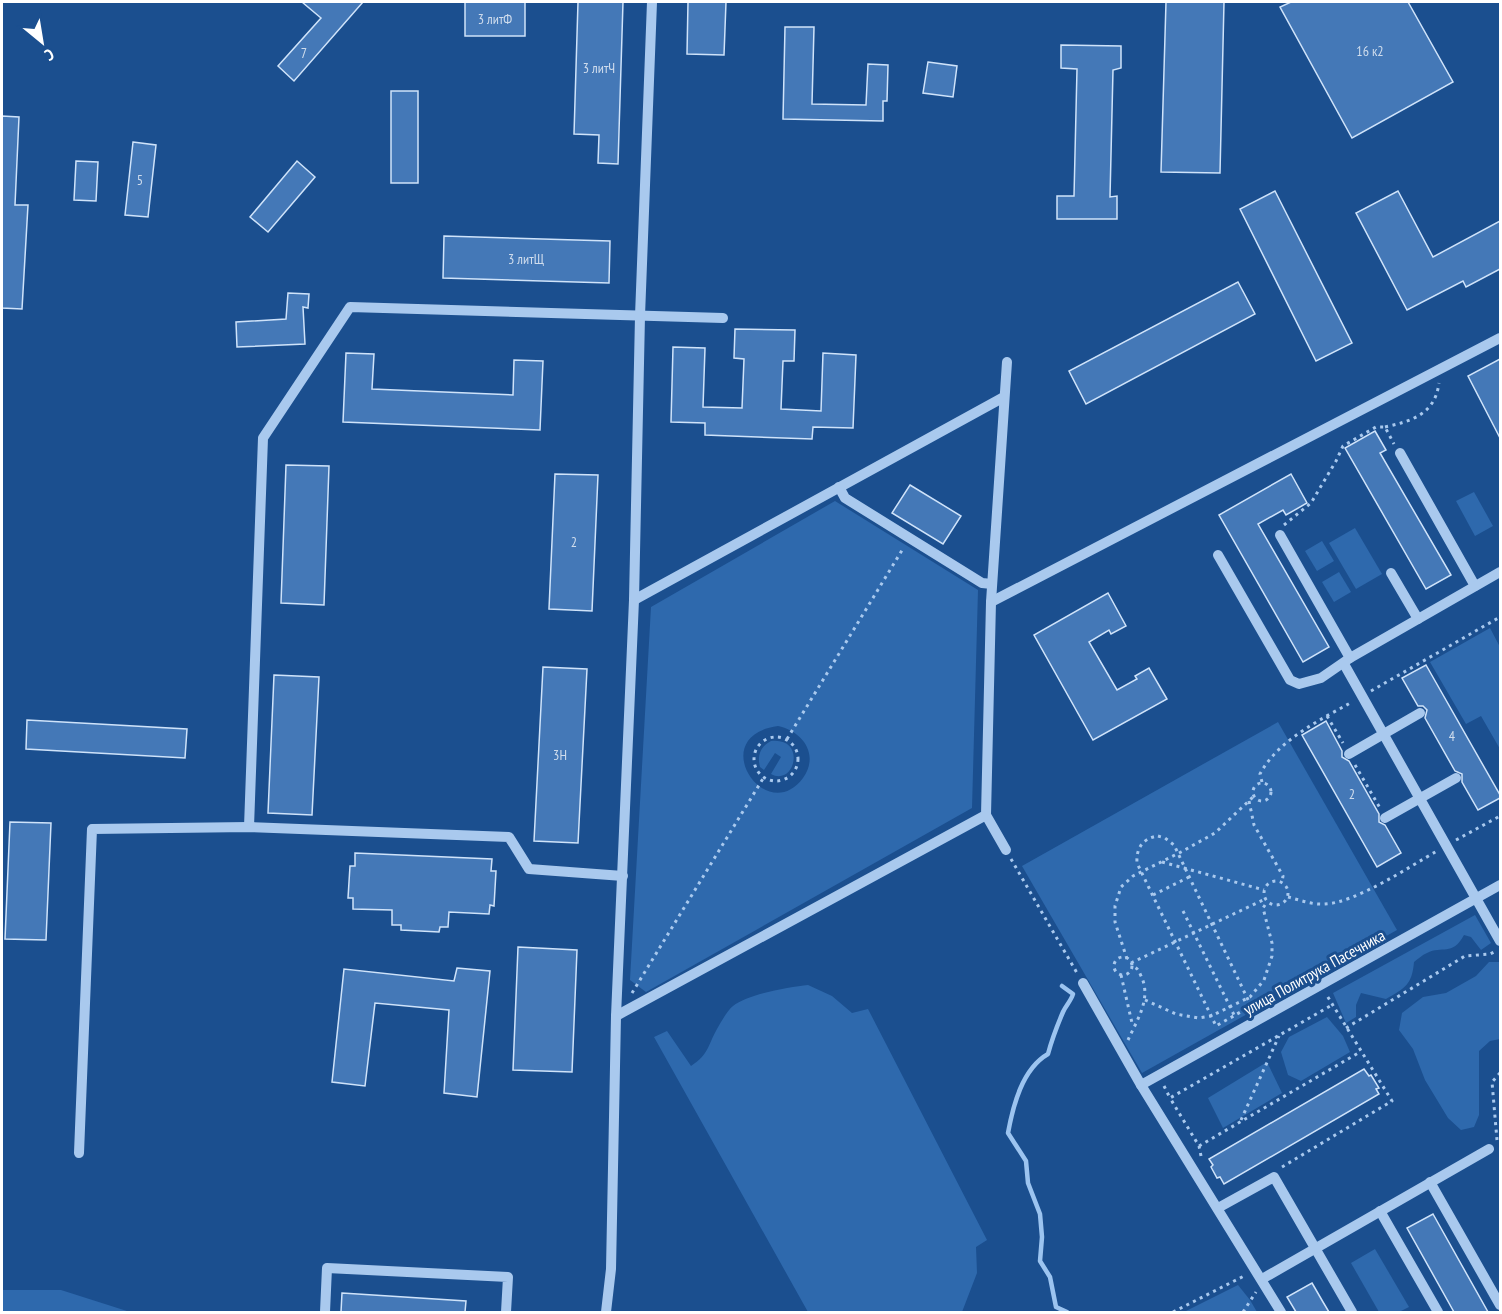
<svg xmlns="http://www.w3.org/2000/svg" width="1502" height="1314" font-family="'PT Sans Narrow',sans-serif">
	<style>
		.green { fill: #2e69ad; fill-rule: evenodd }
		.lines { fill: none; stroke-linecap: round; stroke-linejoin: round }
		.stream { stroke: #9cc4f0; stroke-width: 4.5 }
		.building { fill: #4478b7; stroke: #cfe3fa; stroke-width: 1.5 }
		.path { stroke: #a9c9ee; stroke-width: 3; stroke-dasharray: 3 4.5; stroke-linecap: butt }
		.minor { stroke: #a9c9ee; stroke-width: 10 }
		.labels { text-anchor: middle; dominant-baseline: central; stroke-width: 6; stroke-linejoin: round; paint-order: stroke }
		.number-label { font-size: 14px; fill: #d0dded }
		.street-label { font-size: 16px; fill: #fff; stroke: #1b4f8f }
	</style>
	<rect width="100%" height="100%" fill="#1b4f8f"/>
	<g class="green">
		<polygon points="1474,492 1493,526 1475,536 1456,501"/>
		<path d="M835,501l143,89 -6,218 -326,184 -16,-12 21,-373zM778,726c24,5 42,28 25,52 -37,50 -99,-42 -25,-52z"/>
		<polygon points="1355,528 1382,574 1356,589 1329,543"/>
		<polygon points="1322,541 1334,561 1317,571 1305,551"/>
		<polygon points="1339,572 1351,592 1334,602 1322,582"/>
		<polygon points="1490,628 1500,647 1500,749 1481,716 1466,724 1430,662"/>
		<polygon points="1278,722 1397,930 1142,1073 1022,866"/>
		<path d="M771,741c36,-4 24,46 0,33l10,-17 -6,-4 -11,17 -4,-3c-3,-12 0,-20 11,-26z"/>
		<path d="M1475,915l16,28 -10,7 -10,-13 -7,-2c-12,22 -22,10 -37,18 -5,2 -9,6 -13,9 -2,23 -9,26 -28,37l-25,-6 -5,12v12l-10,6 -13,-30z"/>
		<polygon points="1489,962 1500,962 1500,1039 1490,1041 1479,1051 1479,1115 1474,1127 1461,1130 1448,1118 1425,1080 1413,1049 1399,1030 1402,1013 1423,997 1446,993 1476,976"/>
		<path d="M808,985l24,11 20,17 16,-4 119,231 -11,7 1,26 -15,39h-154l-154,-275 13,-6 24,35c18,-12 16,-19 26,-37 4,-7 10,-18 16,-23 15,-12 56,-19 75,-21z"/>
		<polygon points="1327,1017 1343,1036 1350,1052 1301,1081 1288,1075 1281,1052 1289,1037"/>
		<polygon points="1267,1062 1282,1093 1223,1128 1208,1098"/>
		<polygon points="1375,1249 1409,1307 1399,1312 1379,1312 1351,1263"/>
		<polygon points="1238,1285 1250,1300 1257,1312 1184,1312"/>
		<polygon points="2,1290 61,1290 130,1312 2,1312"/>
	</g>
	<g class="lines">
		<path class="stream" d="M1062,986l11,8c-2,7 -7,11 -10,18 -6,14 -11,27 -15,42 -26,15 -35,52 -40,79l18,28 2,22 12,31 2,23 -2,24 10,16 6,30 11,5"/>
	</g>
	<g class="building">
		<polygon points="302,2 363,2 294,81 278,66 321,18"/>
		<rect x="465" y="2" width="60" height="34"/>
		<polygon points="578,2 623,2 618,164 598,163 599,135 574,134"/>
		<polygon points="688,2 726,2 724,55 687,54"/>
		<polygon points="1166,2 1224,2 1220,173 1161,172"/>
		<polygon points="1291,2 1408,2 1453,82 1352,138 1280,7"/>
		<polygon points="785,27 814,27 812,104 866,105 868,64 888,65 887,101 883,101 883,121 783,119"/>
		<polygon points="1061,45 1121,46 1121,68 1113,70 1110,197 1117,196 1117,219 1057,219 1057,196 1074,196 1077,69 1061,68"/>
		<polygon points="928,62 957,66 953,97 923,93"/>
		<rect x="391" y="91" width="27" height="92"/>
		<polygon points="2,116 19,117 15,205 28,205 22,309 2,308"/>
		<polygon points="133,142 156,145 148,217 125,215"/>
		<polygon points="76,161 98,162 96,201 74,200"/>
		<polygon points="297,161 315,177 268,232 250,217"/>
		<polygon points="1275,191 1352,343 1316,361 1240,209"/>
		<polygon points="1398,191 1433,257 1500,221 1500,269 1466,287 1463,281 1407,310 1356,213"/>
		<polygon points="444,236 610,241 609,283 443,278"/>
		<polygon points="1238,282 1255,314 1086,404 1069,371"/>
		<polygon points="288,293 309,294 308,308 303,307 305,344 237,347 236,322 286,319"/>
		<polygon points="735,329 795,330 794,361 783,361 781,409 821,411 823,353 856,355 853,428 813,427 812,439 705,435 705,423 671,422 673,347 705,348 703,407 742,408 744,359 734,358"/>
		<polygon points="346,353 374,354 372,389 513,395 514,360 543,361 540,430 343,422"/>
		<polygon points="1500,359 1500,438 1468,376"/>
		<polygon points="1375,431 1386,450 1380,453 1451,575 1426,589 1345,448"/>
		<polygon points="286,465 329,466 324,605 281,603"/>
		<polygon points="555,474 598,475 592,611 549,609"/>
		<polygon points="1291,474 1307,503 1286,515 1283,510 1258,524 1329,647 1303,662 1219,515"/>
		<polygon points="910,485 961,516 943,544 892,513"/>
		<polygon points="1108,593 1126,626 1111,634 1109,630 1089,642 1117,690 1137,679 1135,676 1149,668 1167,699 1093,740 1034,635"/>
		<polygon points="1426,665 1500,795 1500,798 1478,810 1462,782 1462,774 1455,771 1425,718 1427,710 1423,706 1418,706 1402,678"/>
		<polygon points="543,667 587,669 578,843 534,841"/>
		<polygon points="274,675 319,677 312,815 268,813"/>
		<polygon points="27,720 187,729 185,758 26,749"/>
		<polygon points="1326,721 1342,751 1342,757 1349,761 1379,814 1379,822 1385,825 1401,853 1377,867 1302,735"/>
		<polygon points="10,822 51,823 46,940 5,939"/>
		<polygon points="355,853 492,859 491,871 496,871 494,906 490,905 489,914 449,912 448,927 440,927 439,932 401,930 401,925 392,925 392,910 353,909 353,898 348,898 350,866 355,866"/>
		<polygon points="518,947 577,950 572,1072 513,1070"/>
		<polygon points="457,968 490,971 477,1097 444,1093 449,1010 375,1003 365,1086 332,1082 344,969 454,981"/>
		<polygon points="1364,1069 1369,1076 1371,1075 1379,1088 1376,1089 1379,1094 1224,1184 1220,1177 1217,1178 1211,1167 1213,1165 1209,1159"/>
		<polygon points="1433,1214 1488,1312 1454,1312 1407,1228"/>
		<polygon points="1312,1283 1323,1302 1329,1312 1296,1312 1287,1297"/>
		<polygon points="342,1293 466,1301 465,1312 341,1312"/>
	</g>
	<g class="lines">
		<g class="path">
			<path d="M1385,427c27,-6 50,-13 54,-44"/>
			<polyline points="1284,525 1311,503 1336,461 1343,446 1376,427 1385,427 1394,444"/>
			<polyline points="1371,691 1500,617"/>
			<polyline points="1327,716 1343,743"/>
			<circle cx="776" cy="759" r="22"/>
			<polyline points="787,739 904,547"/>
			<polyline points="1355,765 1380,808"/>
			<path d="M1262,782l-2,-8c18,-34 60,-54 92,-72"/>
			<circle cx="1262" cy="792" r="9"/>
			<polyline points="1249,801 1254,825 1283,876 1282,882"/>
			<path d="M1158,836l7,2 9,7 77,161 -35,20 -79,-163c-1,-15 6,-25 21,-27z"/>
			<polyline points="1456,840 1500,816"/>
			<polyline points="1011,859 1077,973"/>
			<polyline points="1162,862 1264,890"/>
			<circle cx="1276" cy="893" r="12"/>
			<polyline points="1153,895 1189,877"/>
			<path d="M1288,897c12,3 24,8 37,7 30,-1 84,-37 112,-53"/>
			<polyline points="1183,911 1235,1017"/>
			<circle cx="1123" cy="966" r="9"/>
			<polyline points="1127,959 1115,922 1115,906 1121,887 1133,876 1181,852 1215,833 1253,797"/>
			<polyline points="1131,963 1265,899"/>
			<polyline points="1121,975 1132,1023 1135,1024"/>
			<polyline points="632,993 764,777"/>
			<polyline points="1145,1000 1176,1014 1198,1018 1211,1016 1250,997 1264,980 1272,956 1272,943 1263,908 1267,902"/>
			<polyline points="1346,1028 1465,956 1490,954 1494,952"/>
			<path d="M1128,1040c9,-20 24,-42 13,-64 -2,-5 -3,-8 -9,-10"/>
			<polyline points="1164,1086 1170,1098"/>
			<polyline points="1241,1120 1279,1036"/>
			<polyline points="1497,1140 1492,1082 1500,1073"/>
			<polyline points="1199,1146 1360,1052"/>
			<polyline points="1201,1156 1199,1146 1170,1098 1332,1005"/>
			<polyline points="1282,1167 1392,1101 1326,994"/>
			<polyline points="1173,1312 1244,1276"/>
			<polyline points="1243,1312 1256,1292"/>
		</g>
		<g class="minor">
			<polyline points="1400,453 1475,586"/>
			<polyline points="839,487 845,498 982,583 992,584"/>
			<polyline points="1280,535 1350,658"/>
			<polyline points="1218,555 1290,680 1299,684 1321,678 1350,658 1500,572"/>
			<polyline points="1391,573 1418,619"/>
			<polyline points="634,600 1004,397"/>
			<polyline points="991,602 1500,338"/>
			<polyline points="1344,664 1500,941"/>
			<polyline points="1349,754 1420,713"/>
			<polyline points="986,815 1006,850"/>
			<polyline points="1385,818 1456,778"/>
			<polyline points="249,827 263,438 350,307 723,318"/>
			<polyline points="1083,983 1141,1085 1281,1312"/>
			<polyline points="616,1016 986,815 991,602 1007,362"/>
			<polyline points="1141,1085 1500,885"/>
			<polyline points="79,1153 92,829 249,827 509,837 529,869 623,876"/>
			<polyline points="1430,1182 1500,1305"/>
			<polyline points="1218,1208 1274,1177 1352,1312"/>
			<polyline points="1380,1211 1438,1312"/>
			<polyline points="1262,1279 1489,1149"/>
			<polyline points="325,1312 327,1268 508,1277 506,1312"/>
			<polyline points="606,1312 611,1269 616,1016 634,600 640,316 652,2"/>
		</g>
	</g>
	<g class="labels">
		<g class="number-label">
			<text x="495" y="19">3 литФ</text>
			<text x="1370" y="51">16 к2</text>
			<text x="304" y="53">7</text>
			<text x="599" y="68">3 литЧ</text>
			<text x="140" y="180">5</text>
			<text x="526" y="259">3 литЩ</text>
			<text x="574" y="542">2</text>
			<text x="1452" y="736">4</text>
			<text x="560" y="755">3Н</text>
			<text x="1352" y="794">2</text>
		</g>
		<g class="street-label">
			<text transform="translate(1314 972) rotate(-29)">улица Политрука Пасечника</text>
		</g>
	</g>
	<rect width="1502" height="1314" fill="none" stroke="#ffffff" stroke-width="6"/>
	<g transform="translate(42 42) rotate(150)" stroke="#1b4f8f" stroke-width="4.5" paint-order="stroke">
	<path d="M0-4.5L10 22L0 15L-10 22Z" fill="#ffffff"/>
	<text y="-9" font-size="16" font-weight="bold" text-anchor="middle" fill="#ffffff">С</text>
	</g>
</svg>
